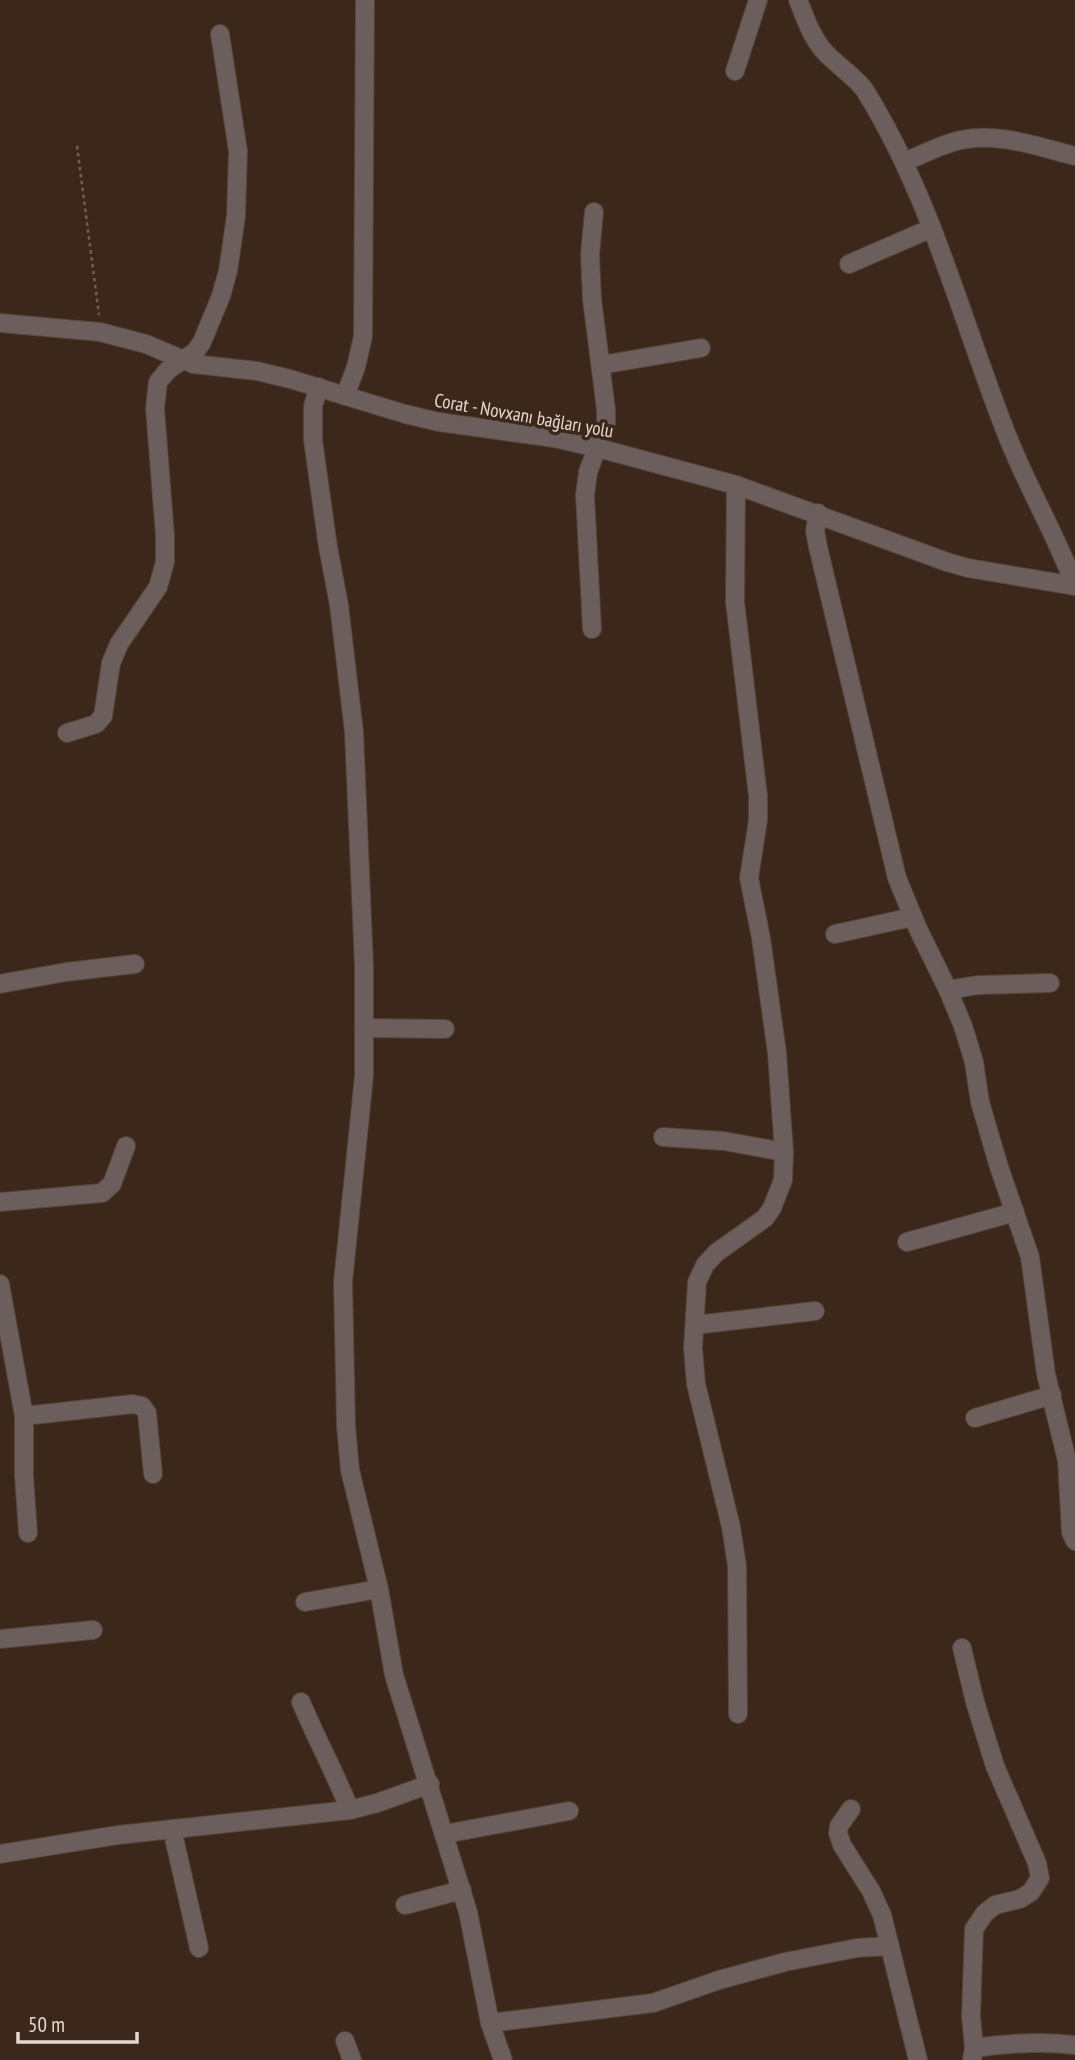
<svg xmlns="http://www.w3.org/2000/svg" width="1075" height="2060" font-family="'PT Sans Narrow',sans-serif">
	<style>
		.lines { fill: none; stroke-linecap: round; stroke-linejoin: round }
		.street-casing { stroke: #574338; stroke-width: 20 }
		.path { stroke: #725f54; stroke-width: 2.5; stroke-dasharray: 3.5 3.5; stroke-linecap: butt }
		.street { stroke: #6b5e5d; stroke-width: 18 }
		.labels { text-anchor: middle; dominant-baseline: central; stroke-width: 7; stroke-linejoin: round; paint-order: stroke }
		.street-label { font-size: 19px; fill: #e6d8d0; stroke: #3c271b }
	</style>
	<rect width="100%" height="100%" fill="#3c271b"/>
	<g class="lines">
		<g class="street-casing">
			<g id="street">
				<path d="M798,0c7,17 13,36 25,50 13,15 29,24 41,39 66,105 96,226 141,341 20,53 50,102 70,156"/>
				<polyline points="735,71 758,0"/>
				<path d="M905,162c18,-8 37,-18 56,-22 39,-8 77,7 114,16"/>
				<polyline points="849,264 932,228"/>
				<polyline points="0,323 100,332 146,344 193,364 257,371 290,379 405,414 439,422 554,438 598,448 736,485 947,562 968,568 1075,586"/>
				<polyline points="601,365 701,348"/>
				<polyline points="319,387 313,406 313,440 328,547 339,605 354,732 364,966 364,1076 343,1282 346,1426 350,1470 379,1589 394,1675 468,1912 490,2023 503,2060"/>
				<polyline points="345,396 356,367 363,336 365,0"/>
				<polyline points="736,485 735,602 758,796 758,820 749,878 761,938 777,1053 784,1152 783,1180 772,1208 765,1218 716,1253 705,1265 697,1282 693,1348 696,1384 731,1527 737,1566 738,1714"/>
				<polyline points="818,513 815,531 818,547 897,878 918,929 948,990 963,1026 974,1062 980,1102 999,1167 1030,1257 1046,1374 1067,1461 1071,1532 1075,1541"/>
				<polyline points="592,629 585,495 588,472 606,424 606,410 592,299 590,255 594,212"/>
				<polyline points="67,733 96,724 103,716 111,663 119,644 158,587 165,562 165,536 155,408 158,382 168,370 195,352 202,342 221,296 228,271 236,216 238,151 220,34"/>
				<polyline points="835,934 913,917"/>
				<polyline points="0,984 66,972 135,964"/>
				<polyline points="948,990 978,985 1050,983"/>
				<polyline points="365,1028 445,1029"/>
				<polyline points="663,1137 724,1141 784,1152"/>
				<polyline points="0,1202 102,1193 112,1184 126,1146"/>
				<polyline points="907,1242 1015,1212"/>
				<polyline points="0,1284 24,1416 24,1476 28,1533"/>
				<polyline points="695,1325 815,1311"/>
				<polyline points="24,1416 133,1404 142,1406 147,1413 153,1474"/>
				<polyline points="975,1418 1052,1395"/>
				<polyline points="305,1602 379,1589"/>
				<polyline points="0,1639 93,1630"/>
				<polyline points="962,1648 975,1702 995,1766 1037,1863 1040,1878 1031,1892 1020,1899 995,1905 985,1913 974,1929 971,2016 974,2048 972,2060"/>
				<path d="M301,1702c15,36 34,71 49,108"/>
				<polyline points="851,1809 839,1826 838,1833 842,1845 871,1891 882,1915 918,2060"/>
				<polyline points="172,1829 199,1948"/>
				<polyline points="445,1834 569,1811"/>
				<polyline points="0,1854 118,1835 350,1810 377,1803 430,1784"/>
				<polyline points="405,1905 462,1890"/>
				<polyline points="490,2023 653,2003 719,1980 785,1962 857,1948 890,1946"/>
				<polyline points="345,2041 352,2060"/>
				<path d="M974,2048c34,-5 66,-7 101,-3"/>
			</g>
		</g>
		<polyline class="path" points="77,146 99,315"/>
		<use href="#street" class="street"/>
	</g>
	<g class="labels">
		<g class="street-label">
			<text transform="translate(524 415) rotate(10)">Corat - Novxanı bağları yolu</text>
		</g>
	</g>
	<path d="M18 2032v10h119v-10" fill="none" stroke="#e6d8d0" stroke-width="3.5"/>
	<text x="28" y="2032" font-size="21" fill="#e6d8d0" stroke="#3c271b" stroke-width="5" paint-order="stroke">50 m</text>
</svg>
